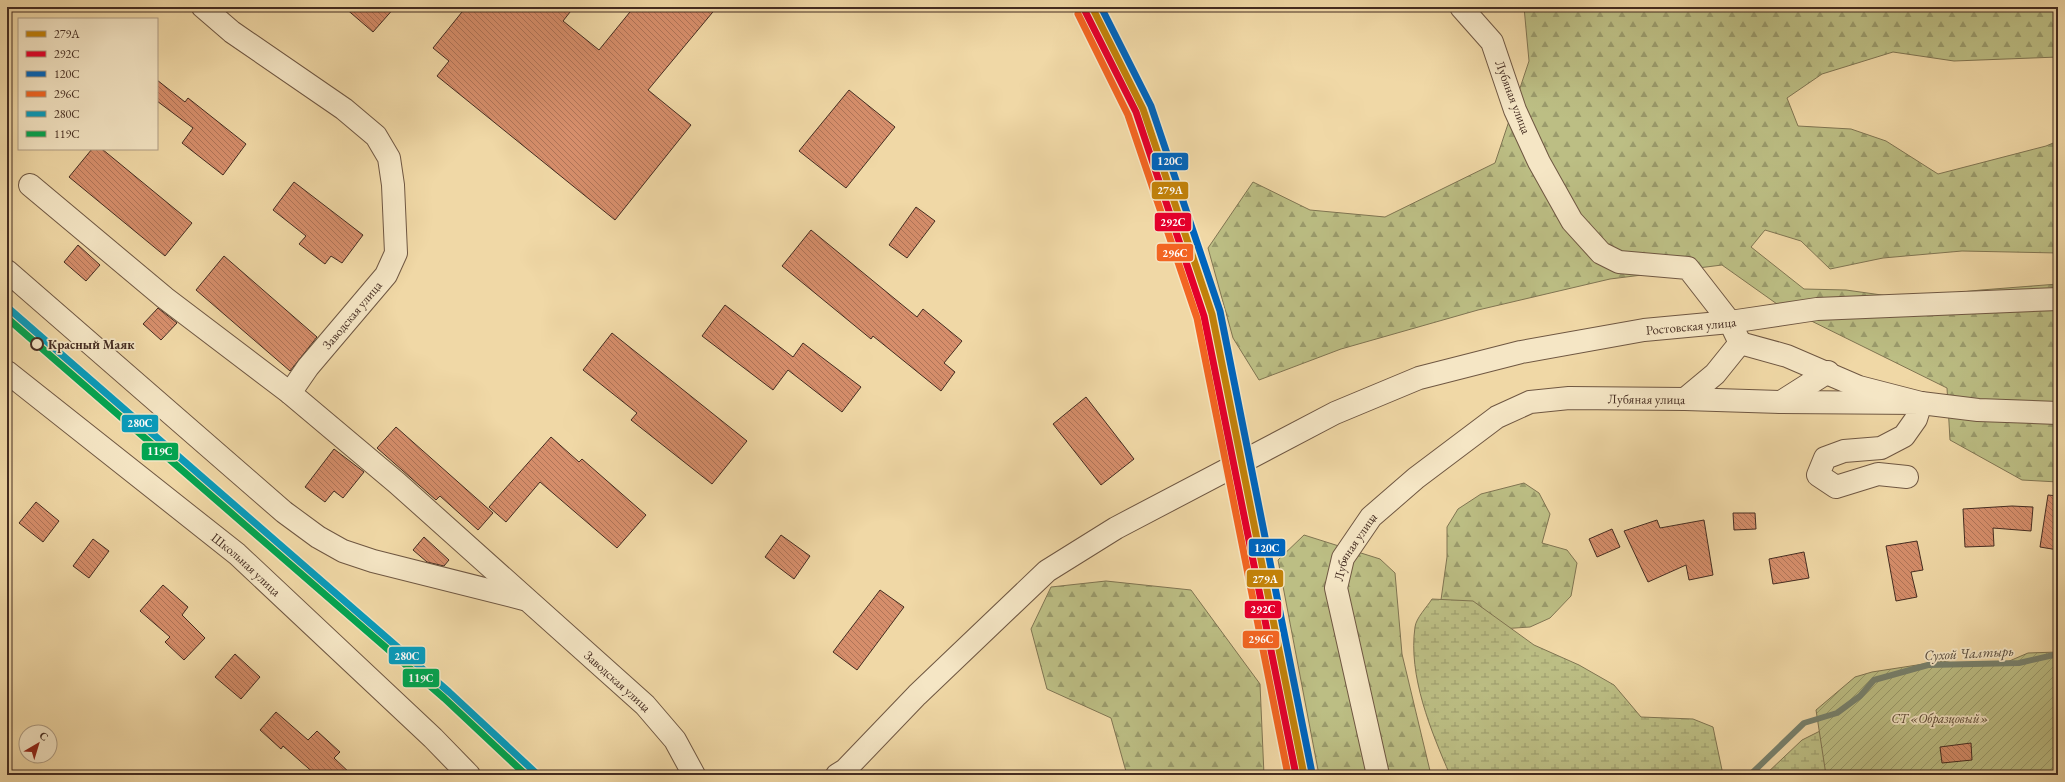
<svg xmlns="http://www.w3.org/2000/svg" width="2065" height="782" font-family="'EB Garamond',serif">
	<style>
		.forest { fill: url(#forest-firs); stroke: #807552 }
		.wetland { fill: url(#wetland-marsh); stroke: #807552 }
		.garden { fill: url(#garden-furrows); stroke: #807552 }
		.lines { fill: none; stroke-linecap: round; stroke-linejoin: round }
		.stream { stroke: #78826e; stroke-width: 6 }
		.building { fill: url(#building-back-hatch); stroke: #442c21 }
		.minor-casing { stroke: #6f5742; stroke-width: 24 }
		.minor { stroke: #f5e6c5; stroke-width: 22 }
		.rail-1-casing { stroke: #f5e6c5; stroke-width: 10 }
		.rail-2-casing { stroke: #f5e6c5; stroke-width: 10 }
		.rail-3-casing { stroke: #f5e6c5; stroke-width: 10 }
		.rail-4-casing { stroke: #f5e6c5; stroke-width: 10 }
		.rail-5-casing { stroke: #f5e6c5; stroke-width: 10 }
		.rail-6-casing { stroke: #f5e6c5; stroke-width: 10 }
		.rail-1 { stroke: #c1810a; stroke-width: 7 }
		.rail-2 { stroke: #e4002b; stroke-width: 7 }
		.rail-3 { stroke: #0065bd; stroke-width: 7 }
		.rail-4 { stroke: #f26522; stroke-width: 7 }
		.rail-5 { stroke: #079cbd; stroke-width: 7 }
		.rail-6 { stroke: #00a651; stroke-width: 7 }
		.stop-dot { fill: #f5e6c5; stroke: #442c21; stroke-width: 2 }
		.labels { text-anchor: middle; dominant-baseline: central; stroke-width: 3.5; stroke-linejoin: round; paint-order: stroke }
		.street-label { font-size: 13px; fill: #442c21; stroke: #f5e6c5 }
		.stop-label { font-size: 13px; font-weight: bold; fill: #442c21; stroke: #f5e6c5; text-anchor: start }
		.park-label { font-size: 13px; font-style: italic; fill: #5c4935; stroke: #f5e6c5 }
		.water-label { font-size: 14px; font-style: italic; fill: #55493b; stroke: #f5e6c5 }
		.line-badge { stroke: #f5e6c5; stroke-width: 1.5 }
		.badge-label { font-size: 11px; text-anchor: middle; font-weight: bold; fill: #fff }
	</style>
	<defs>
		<pattern id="forest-firs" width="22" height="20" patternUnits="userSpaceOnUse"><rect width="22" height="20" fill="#bcbe84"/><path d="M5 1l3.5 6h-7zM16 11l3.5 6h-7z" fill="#9a9b6c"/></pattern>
		<pattern id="wetland-marsh" width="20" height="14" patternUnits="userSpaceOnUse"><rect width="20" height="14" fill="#bcbe84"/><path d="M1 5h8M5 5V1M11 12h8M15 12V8" fill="none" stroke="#9a9b6c"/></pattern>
		<pattern id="garden-furrows" width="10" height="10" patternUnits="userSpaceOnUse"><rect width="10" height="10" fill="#bcbe84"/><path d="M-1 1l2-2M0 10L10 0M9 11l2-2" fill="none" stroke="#9a9b6c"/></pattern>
		<pattern id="building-back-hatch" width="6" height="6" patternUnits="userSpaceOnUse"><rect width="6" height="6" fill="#d68e6b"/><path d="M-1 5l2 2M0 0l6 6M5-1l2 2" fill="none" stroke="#af7458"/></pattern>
	</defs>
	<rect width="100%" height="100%" fill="#f0d8a6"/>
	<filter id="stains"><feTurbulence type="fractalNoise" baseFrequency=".005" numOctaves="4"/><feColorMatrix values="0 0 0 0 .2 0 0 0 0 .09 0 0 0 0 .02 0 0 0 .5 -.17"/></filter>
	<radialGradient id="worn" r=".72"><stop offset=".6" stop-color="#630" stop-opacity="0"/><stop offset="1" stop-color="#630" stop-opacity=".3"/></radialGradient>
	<g class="forest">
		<polygon points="1524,7 2058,7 2058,57 1954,61 1893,52 1822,74 1787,98 1798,126 1851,129 1886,141 1938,174 2046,146 2058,141 2058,253 1962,251 1883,258 1830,269 1801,241 1765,230 1751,247 1804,289 1846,290 1903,298 1981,290 2058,284 2058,482 2022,480 1950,440 1947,388 1777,304 1722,265 1610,279 1478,310 1341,349 1259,380 1233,338 1208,248 1253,182 1310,210 1385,217 1495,163 1529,61"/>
		<polygon points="1524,483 1539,493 1550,514 1542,543 1567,550 1577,563 1571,596 1550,618 1530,627 1456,632 1440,607 1447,557 1447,527 1458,509 1481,494"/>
		<polygon points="1304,535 1380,559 1395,573 1402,654 1431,775 1319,775 1278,560"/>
		<polygon points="1106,581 1191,590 1260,684 1264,775 1127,775 1111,718 1047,689 1031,629 1051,587"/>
	</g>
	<g class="wetland">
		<path d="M1432,599l41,2 61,44 45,20 35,20 27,32 52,2 20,8 9,43 4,5h-276c-19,-44 -42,-99 -35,-148 1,-9 12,-20 17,-28z"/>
		<polygon points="1832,725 1870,775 1765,775 1802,740"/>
	</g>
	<polygon class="garden" points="2058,652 2058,775 1826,775 1816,710 1855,677 1872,672 1943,661 1957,664 2007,662 2028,653"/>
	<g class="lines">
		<polyline class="stream" points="1750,775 1804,723 1837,713 1860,696 1874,680 1928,665 2019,663 2058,654"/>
	</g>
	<g class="building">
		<polygon points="344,7 395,7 373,32"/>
		<polygon points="466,7 574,7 563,21 599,50 634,7 717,7 648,90 691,125 615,220 437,76 449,61 433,48"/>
		<polygon points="157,80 185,102 188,98 246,144 223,175 182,143 193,128 157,101"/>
		<polygon points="849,90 895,127 846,188 799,151"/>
		<polygon points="92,149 102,149 192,223 165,256 69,177"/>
		<polygon points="294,182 363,235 342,263 331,256 325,264 299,244 306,236 273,210"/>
		<polygon points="916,207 935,221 907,258 889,245"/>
		<polygon points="811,230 917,317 923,309 962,341 944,363 955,372 941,391 873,336 871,339 782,266"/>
		<polygon points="78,245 100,265 86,281 64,262"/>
		<polygon points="224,256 317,337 290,371 196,290"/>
		<polygon points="725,305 793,357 803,343 861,387 842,412 788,370 773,390 702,336"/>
		<polygon points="158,308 177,323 161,340 143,324"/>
		<polygon points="612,333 747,441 712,484 631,420 637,413 583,370"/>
		<polygon points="1086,397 1134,459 1101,485 1053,424"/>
		<polygon points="396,427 493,513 478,530 440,496 436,500 377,448"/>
		<polygon points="551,437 579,462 582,459 646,515 617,548 540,482 506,522 489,507"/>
		<polygon points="334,449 364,472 343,498 334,491 325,502 305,487"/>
		<polygon points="2048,495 2058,496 2058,550 2040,547"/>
		<polygon points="36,502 59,521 43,542 19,523"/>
		<polygon points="2012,506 2033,507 2031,531 1993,528 1994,546 1965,547 1963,509"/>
		<polygon points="1733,513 1755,513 1756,529 1734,530"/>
		<polygon points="1657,520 1660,528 1704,520 1713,575 1689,580 1686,565 1648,582 1624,531"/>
		<polygon points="1612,529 1620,547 1597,557 1589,539"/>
		<polygon points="781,535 810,556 794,579 765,557"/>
		<polygon points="424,537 449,560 444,566 427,562 413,550"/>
		<polygon points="93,539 109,551 89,578 73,566"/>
		<polygon points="1917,541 1923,570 1911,572 1917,597 1896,601 1886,546"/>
		<polygon points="1804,552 1809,578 1773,584 1769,559"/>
		<polygon points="163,585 188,607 182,615 205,638 184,660 165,642 170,637 140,611"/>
		<polygon points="880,590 904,607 857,670 833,652"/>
		<polygon points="235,654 260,677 241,699 215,677"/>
		<polygon points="276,712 308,740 317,731 340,752 334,758 352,775 316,775 283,746 281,749 260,730"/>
		<polygon points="1971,743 1972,760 1942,763 1940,747"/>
	</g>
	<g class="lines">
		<g class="minor-casing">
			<g id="minor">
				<path id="s1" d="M203,7l29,25 112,77 32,27 13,22 4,27 3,68 -10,22 -78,92 -18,26 107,90 248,222 30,35 19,35"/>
				<polyline points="30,185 165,298 290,393"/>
				<polyline points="7,271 284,512 318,537 343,551 373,561 524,599"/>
				<polyline points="1740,343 1787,356 1859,387 1921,403 1978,410 2058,413"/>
				<path id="s2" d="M7,372l230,182 196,184 36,37"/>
				<polyline points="1685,399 1781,402 1828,372"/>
				<polyline points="1781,402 1921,403 1916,419 1904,436 1881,448 1844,451 1825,458 1818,475 1836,487 1878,474 1907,477"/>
				<path id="s3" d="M837,775l8,-5 72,-75 130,-124 69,-43 219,-115 84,-35 102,-26 123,-22 86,-8 87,-13 241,-10"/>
				<path id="s4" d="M1378,775l-42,-187 7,-30 28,-41 45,-39 81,-61 33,-15 39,-4 116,1 30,-25 25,-31 -10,-21 -42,-54 -69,-6 -18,-9 -29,-32 -33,-59 -24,-52 -23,-68 -31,-35"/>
			</g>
		</g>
		<use href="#minor" class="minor"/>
		<g class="rail-1-casing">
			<polyline id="rail-1" points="1092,7 1143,109 1212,314 1304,775"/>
		</g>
		<g class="rail-2-casing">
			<polyline id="rail-2" points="1085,11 1136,112 1204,316 1296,775"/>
		</g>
		<g class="rail-3-casing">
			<polyline id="rail-3" points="1101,7 1151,106 1220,311 1312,773"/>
		</g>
		<g class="rail-4-casing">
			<polyline id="rail-4" points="1078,14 1128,115 1197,318 1288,775"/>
		</g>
		<g class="rail-5-casing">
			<polyline id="rail-5" points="7,307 449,692 538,775"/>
		</g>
		<g class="rail-6-casing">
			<polyline id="rail-6" points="7,318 444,698 526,775"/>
		</g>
		<use href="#rail-1" class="rail-1"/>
		<use href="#rail-2" class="rail-2"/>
		<use href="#rail-3" class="rail-3"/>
		<use href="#rail-4" class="rail-4"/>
		<use href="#rail-5" class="rail-5"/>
		<use href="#rail-6" class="rail-6"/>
	</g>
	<circle class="stop-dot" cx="37" cy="344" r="6"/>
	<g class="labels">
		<g class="street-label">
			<text transform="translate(1513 97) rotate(69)">Лубяная улица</text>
			<text transform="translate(352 315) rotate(-50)">Заводская улица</text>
			<text stroke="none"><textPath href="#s3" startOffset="990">Ростовская улица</textPath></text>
			<text stroke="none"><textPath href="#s4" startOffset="586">Лубяная улица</textPath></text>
			<text stroke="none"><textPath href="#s4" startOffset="238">Лубяная улица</textPath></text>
			<text stroke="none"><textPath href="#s2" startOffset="307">Школьная улица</textPath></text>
			<text stroke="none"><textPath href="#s1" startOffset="950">Заводская улица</textPath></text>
		</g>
		<g class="stop-label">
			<text x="48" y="344">Красный Маяк</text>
		</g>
		<g class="park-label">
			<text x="1940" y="718">СТ «Образцовый»</text>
		</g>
		<g class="water-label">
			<text transform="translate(1969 653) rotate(-3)">Сухой Чалтырь</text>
		</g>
	</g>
	<g class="line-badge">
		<rect x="1151" y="152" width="38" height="19" rx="4" fill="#0065bd"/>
		<rect x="1151" y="181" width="38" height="19" rx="4" fill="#c1810a"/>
		<rect x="1154" y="212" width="38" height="20" rx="4" fill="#e4002b"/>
		<rect x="1156" y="243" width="38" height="19" rx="4" fill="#f26522"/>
		<rect x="121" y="414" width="38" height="19" rx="4" fill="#079cbd"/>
		<rect x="141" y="442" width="38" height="19" rx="4" fill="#00a651"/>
		<rect x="1248" y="538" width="38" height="19" rx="4" fill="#0065bd"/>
		<rect x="1246" y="569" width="38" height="19" rx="4" fill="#c1810a"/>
		<rect x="1244" y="600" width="38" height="19" rx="4" fill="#e4002b"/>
		<rect x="1242" y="630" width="38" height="19" rx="4" fill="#f26522"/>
		<rect x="388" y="646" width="38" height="19" rx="4" fill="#079cbd"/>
		<rect x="402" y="668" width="38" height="20" rx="4" fill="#00a651"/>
	</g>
	<g class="badge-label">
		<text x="1170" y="165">120С</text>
		<text x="1170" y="194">279А</text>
		<text x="1173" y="226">292С</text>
		<text x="1175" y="257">296С</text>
		<text x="140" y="427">280С</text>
		<text x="160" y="455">119С</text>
		<text x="1267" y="552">120С</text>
		<text x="1265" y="583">279А</text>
		<text x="1263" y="613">292С</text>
		<text x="1261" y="643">296С</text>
		<text x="407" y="660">280С</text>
		<text x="421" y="682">119С</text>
	</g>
	<rect width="2065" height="782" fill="none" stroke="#f0d8a6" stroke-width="24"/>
	<rect x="8" y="8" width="2049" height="766" fill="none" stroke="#442c21" stroke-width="2"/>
	<rect x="12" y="12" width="2041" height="758" fill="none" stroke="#442c21"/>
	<rect x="18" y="18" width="140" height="132" fill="#f5e6c5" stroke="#ae9c83"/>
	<rect x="26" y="31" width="20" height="6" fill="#c1810a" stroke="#ae9c83"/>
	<text x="54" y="38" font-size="12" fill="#442c21">279А</text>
	<rect x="26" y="51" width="20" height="6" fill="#e4002b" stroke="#ae9c83"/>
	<text x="54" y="58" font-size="12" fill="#442c21">292С</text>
	<rect x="26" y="71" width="20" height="6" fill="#0065bd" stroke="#ae9c83"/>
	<text x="54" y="78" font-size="12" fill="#442c21">120С</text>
	<rect x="26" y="91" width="20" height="6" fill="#f26522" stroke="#ae9c83"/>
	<text x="54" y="98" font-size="12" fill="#442c21">296С</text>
	<rect x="26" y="111" width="20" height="6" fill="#079cbd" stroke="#ae9c83"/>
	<text x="54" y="118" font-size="12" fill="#442c21">280С</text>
	<rect x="26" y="131" width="20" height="6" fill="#00a651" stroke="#ae9c83"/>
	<text x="54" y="138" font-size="12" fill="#442c21">119С</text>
	<g transform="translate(38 744) rotate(38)"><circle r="19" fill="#f5e6c5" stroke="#ae9c83"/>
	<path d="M0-3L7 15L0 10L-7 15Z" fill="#8f2418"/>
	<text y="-6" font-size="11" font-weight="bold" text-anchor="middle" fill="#442c21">С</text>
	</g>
	<rect width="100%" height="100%" filter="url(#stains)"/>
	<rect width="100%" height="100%" fill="url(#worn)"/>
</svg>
